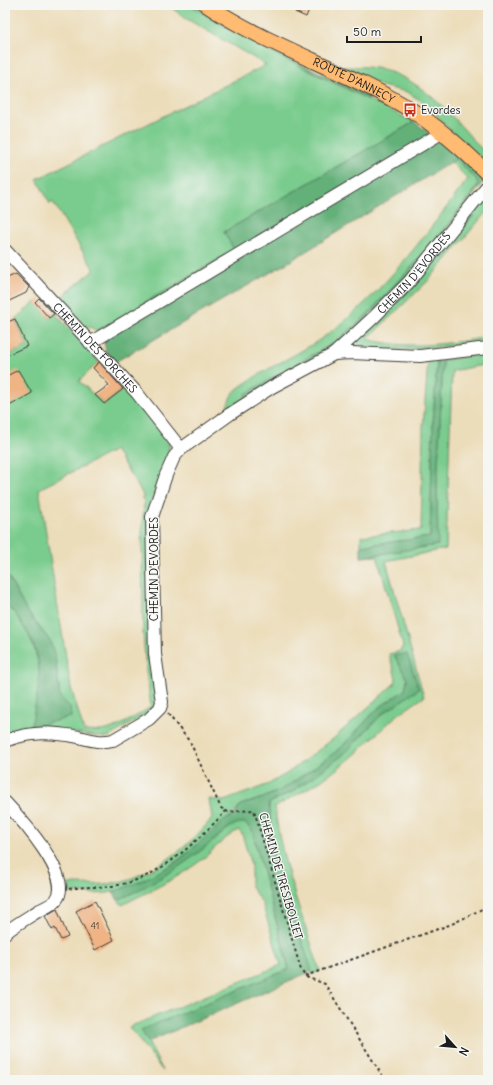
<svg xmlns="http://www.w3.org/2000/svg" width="493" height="1085" font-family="Delius,sans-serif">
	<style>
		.green { fill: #7acc8e; stroke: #4b7455; fill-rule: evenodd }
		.forest { fill: #63b079; stroke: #40664a }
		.building { fill: #efb384 }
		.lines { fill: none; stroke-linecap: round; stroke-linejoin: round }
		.minor-casing { stroke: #3b3934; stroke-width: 14 }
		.major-casing { stroke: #3b3934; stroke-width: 17 }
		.path { stroke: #3b3934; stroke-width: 2; stroke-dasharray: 3 3; stroke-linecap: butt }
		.minor { stroke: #fff; stroke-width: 12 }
		.major { stroke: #febb71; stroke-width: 15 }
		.labels { text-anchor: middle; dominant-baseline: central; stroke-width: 3; stroke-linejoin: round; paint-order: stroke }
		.number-label { font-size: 9px; fill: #514236 }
		.street-label { font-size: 11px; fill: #1c1c1c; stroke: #f6f6f2 }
		.poi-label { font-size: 11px; fill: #1c1c1c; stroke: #f6f6f2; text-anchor: start }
	</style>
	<rect width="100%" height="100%" fill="#f6f6f2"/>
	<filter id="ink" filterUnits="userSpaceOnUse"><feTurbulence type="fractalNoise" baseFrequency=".025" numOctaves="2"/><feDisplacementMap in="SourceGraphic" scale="8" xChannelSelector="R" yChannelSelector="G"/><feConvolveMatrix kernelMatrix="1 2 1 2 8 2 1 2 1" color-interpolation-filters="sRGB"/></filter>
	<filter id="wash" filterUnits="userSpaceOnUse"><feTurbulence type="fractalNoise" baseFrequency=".012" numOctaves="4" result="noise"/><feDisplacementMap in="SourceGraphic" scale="16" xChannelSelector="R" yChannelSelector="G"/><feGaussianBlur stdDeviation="0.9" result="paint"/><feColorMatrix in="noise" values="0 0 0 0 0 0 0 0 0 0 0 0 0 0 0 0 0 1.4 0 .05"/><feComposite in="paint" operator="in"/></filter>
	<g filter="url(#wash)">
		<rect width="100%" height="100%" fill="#ecddba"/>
		<g class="green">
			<polygon points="168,5 190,5 259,46 414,122 224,232 235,250 97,331 90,327 86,328 58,300 94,270 53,202 50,204 37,179 266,65 185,18"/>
			<path d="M343,67c12,0 26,-1 37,2 47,11 76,53 108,87v8l-43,-39 -17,-20 -21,-13 -25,-6z"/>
			<path d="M456,159l20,20 2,5 -4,8 -53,65 -61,65 -25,20 -89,52 1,3 -19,12 -1,-3 4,-10 6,-7c28,-21 62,-34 91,-55 56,-41 98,-100 140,-155l-17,-17z"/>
			<path d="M488,194v16l-61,72 -60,57c40,11 81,5 121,-2v4c-47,8 -95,11 -143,7l19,-17 2,4 54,-55 54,-65 -1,-3z"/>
			<path d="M35,302l14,16 6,-5 44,49 -20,19 25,23 21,-16 16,18 28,37v12l-21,58 10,185 -3,11 -48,29 -76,-11 -26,9v-131c20,11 36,54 35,76l30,26 -10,-10 -5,-41 -5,-15 -24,-31 -21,-39v-215l22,-10 -12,-27zM115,450l27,43 2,9 -2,27 1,104 3,37 5,37c-24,14 -38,27 -67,24l-13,-43 -32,-199z"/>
			<path d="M488,353v11l-36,7 -6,178 -60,12 38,136 -28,19 -46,43 -29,22 -46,26c6,57 28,110 45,164l-8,3 -39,-120 -4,-51 23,-11 51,-37 39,-41 37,-25 -12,-35 -12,1 12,24 -2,11 -28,19 -36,39 -29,21 -29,20 -20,9 -23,7c-6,11 -17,16 -26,25 -28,25 -63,54 -101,62 -13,3 -29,1 -43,1l-2,-9c18,0 37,2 55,-3 34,-10 67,-35 89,-63l-3,-19 15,2 45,-17 20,-12 44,-33 62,-56 1,-5 -7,-24 11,-3 3,-5 -26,-90 -16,1 76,-12v-58l6,-127z"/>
			<polygon points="428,361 437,361 433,423 430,537 361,546 361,536 421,530 423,427"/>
			<path d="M241,822l5,1 6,7 37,140 -147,60 21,41 -34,-44 152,-62 -19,-62 -11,-16v-22l-9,-31 -3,-4c-17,8 -28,24 -43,34 -23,17 -49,28 -74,41l-4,-5c45,-22 77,-44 116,-76z"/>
		</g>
		<g class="forest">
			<polygon points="190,5 195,5 261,44 370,97 368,99 259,46"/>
			<polygon points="414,122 450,147 483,178 484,181 419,266 345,341 247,397 245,394 335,342 360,322 421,257 474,192 478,184 476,179 456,159 287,263 115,362 106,351 104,342 97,331 234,250 224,232"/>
			<path d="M473,212l1,3c-33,42 -69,82 -108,120l-2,-4z"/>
			<polygon points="443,360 437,487 438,545 361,557 361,546 430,537 433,423 437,361"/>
			<path d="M5,571l21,39 24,31 5,15 5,41 10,10 1,10 -40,10c7,-40 17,-65 -8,-101 -5,-8 -9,-16 -18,-21z"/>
			<path d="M407,654l12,35 -37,25 -39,41 -51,37 -23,11 4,51 39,117 -164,71 -7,-12 148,-61 -37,-139 -7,-7c-13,-1 -21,9 -31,17 -29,25 -61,44 -96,60l-5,-8 26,-10 38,-20 48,-42 10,-5 5,-10 23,-7 20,-9 29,-20 29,-21 36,-39 28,-19 2,-11 -13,-24z"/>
		</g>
		<g id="blocks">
			<g class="building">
				<polygon points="297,5 311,5 306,17 295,12"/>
				<polygon points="16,274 29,287 26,293 5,303 5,279"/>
				<polygon points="39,298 54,314 49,318 35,302"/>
				<polygon points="15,319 27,346 5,356 5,323"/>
				<polygon points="99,362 123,389 104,404 95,395 109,385 93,368"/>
				<polygon points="18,370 32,393 11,405 5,394 5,377"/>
				<polygon points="95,901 114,940 95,950 76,911"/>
				<polygon points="57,909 68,937 61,940 55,928 52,930 45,916"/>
			</g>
		</g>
	</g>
	<g filter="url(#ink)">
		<use href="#blocks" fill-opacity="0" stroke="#3b3934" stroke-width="1"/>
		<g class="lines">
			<g class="minor-casing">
				<g id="minor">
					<path id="s1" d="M5,250l132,143 44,56"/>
					<polyline points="90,343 443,132"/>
					<path id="s2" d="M334,354l40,-37 35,-35 79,-97"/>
					<path d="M5,741c26,-10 47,-9 74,-4 12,3 21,6 34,3l36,-21 11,-11 2,-6 -7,-48 -3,-137 14,-42 8,-18 7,-8 49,-35 42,-27 62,-33 17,-1 69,3 68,-8"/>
					<path d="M5,802c15,16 70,76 51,98 -4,5 -12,8 -18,11 -11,7 -23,14 -33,22"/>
				</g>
			</g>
			<g class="major-casing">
				<g id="major">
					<path id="s3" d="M207,5c64,43 139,65 204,105 29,18 53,40 77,64"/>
				</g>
			</g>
			<g class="path">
				<polyline points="168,714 190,742 221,808 228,812 254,810 301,970 305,976"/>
				<path d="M69,889c16,-3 33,-1 49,-4 42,-7 79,-44 108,-74"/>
				<polyline points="305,976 452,924 488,906"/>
				<polyline points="306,977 325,984 385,1080"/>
			</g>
			<use href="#minor" class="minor"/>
			<use href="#major" class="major"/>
		</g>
	</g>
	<defs>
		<g id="bus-bare" transform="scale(1.08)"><path d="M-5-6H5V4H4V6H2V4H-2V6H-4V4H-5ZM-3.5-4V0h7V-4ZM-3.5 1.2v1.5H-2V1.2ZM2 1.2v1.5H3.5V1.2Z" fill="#c8321e" stroke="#f6f6f2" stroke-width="2.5" paint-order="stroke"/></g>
	</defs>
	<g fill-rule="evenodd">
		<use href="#bus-bare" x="410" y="110"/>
	</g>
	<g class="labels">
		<g class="number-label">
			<text x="95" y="925">41</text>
		</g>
		<g class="street-label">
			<text stroke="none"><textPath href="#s3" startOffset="165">ROUTE D'ANNECY</textPath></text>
			<text stroke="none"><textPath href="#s2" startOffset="114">CHEMIN D'EVORDES</textPath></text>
			<text stroke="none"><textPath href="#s1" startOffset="133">CHEMIN DES FORCHES</textPath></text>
			<text transform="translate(154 569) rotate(-90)">CHEMIN D'EVORDES</text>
			<text transform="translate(281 876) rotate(74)">CHEMIN DE TRESIBOLIET</text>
		</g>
		<g class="poi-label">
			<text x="421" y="110">Evordes</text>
		</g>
	</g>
	<rect width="493" height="1085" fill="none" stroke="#f6f6f2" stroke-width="20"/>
	<g transform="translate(455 1047) rotate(117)" stroke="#f6f6f2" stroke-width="3" paint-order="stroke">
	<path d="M0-3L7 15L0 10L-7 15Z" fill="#1c1c1c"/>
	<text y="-6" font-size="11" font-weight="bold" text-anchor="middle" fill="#1c1c1c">N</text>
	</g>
	<path d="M347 36v6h74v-6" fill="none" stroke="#1c1c1c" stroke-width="2"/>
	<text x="353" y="36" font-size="12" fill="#1c1c1c" stroke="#f6f6f2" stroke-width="3" paint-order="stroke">50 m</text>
</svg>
